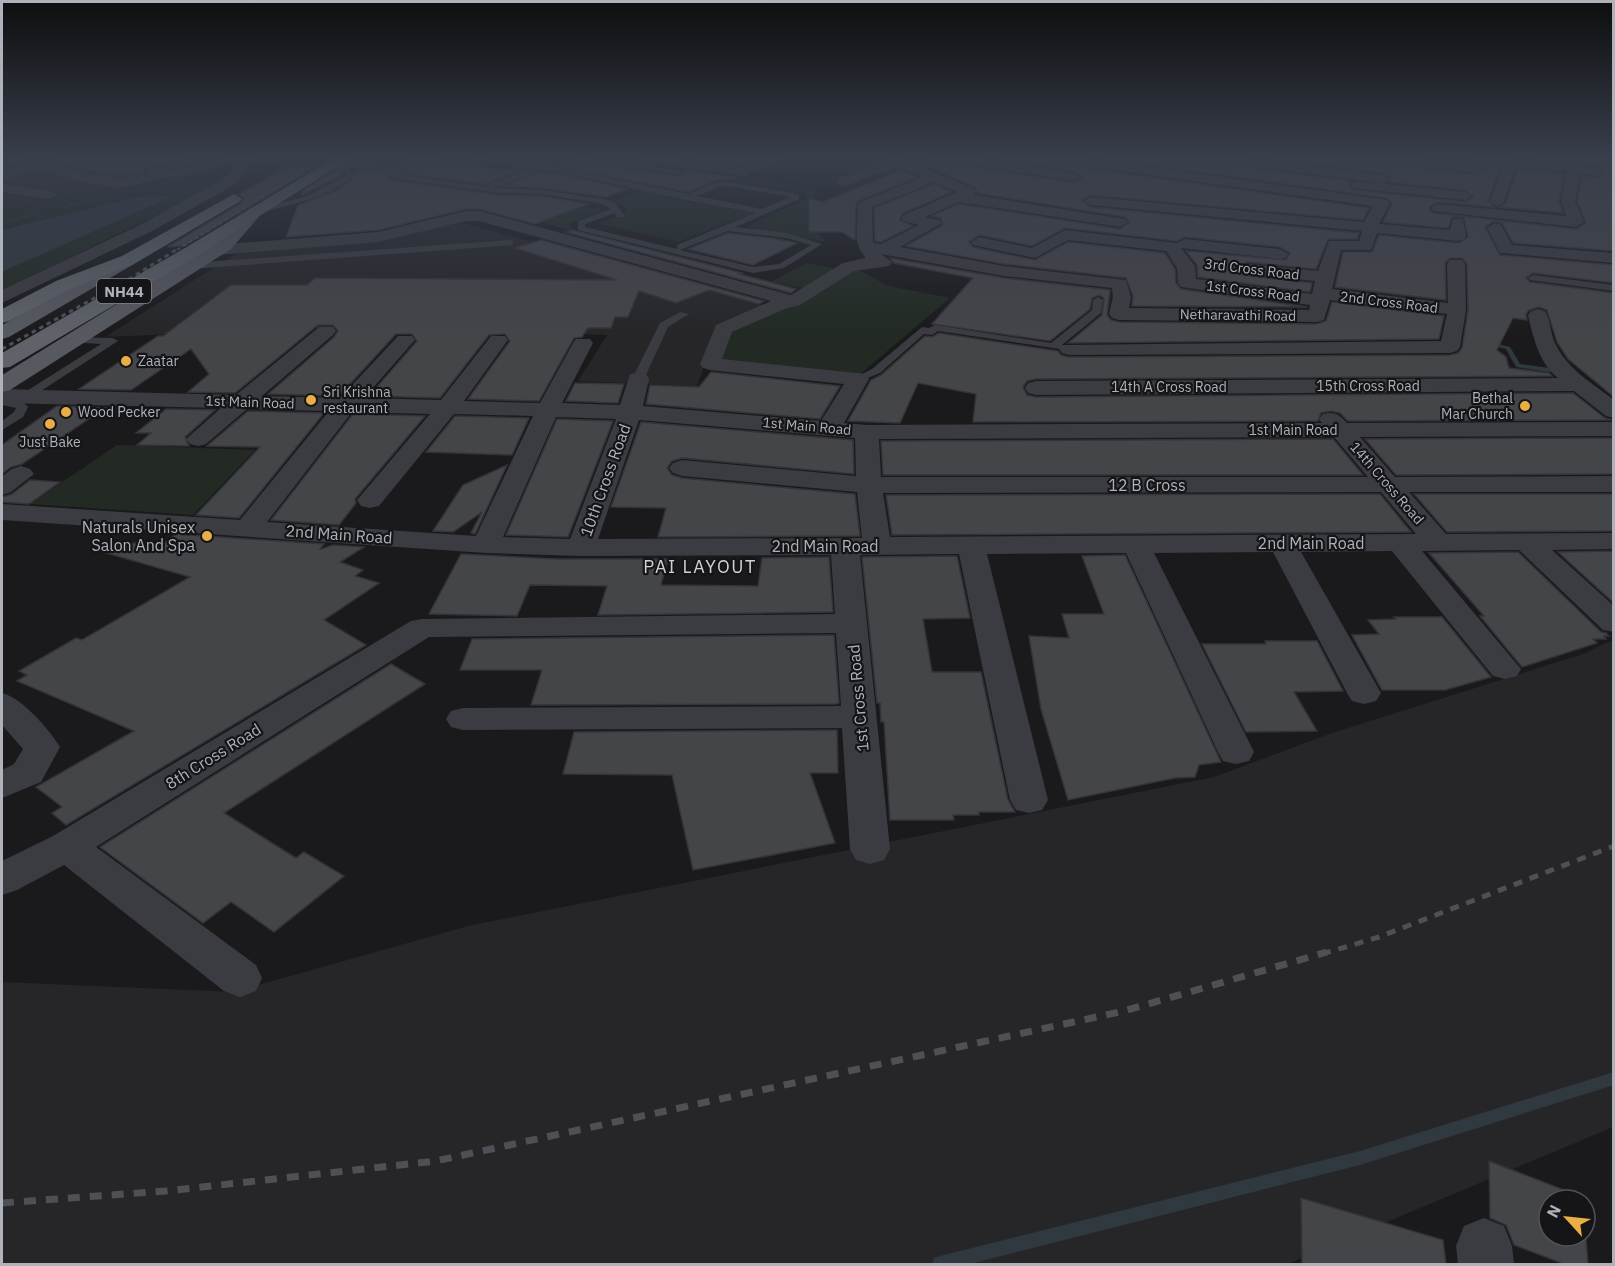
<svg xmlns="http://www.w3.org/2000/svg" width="1615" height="1266" font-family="'IBM Plex Sans',sans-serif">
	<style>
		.built { fill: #262629 }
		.green { fill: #222a23 }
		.water { fill: #303940 }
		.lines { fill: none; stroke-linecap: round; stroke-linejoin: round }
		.stream { fill: #303940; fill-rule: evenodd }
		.building { fill: #444549; stroke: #343438; stroke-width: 1.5 }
		.path { stroke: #414348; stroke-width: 1.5; stroke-dasharray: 1.5 2; stroke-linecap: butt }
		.service { fill: #3b3c41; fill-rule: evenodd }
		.minor { fill: #3b3c41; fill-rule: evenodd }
		.primary { fill: #575960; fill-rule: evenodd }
		.trunk { fill: #5f6269; fill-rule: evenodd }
		.rail-far3 { stroke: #4e5056; stroke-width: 2; stroke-dasharray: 4 3; stroke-linecap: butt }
		.rail-far2 { stroke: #4e5056; stroke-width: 3; stroke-dasharray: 4.5 4; stroke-linecap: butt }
		.rail-far1 { stroke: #4e5056; stroke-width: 5; stroke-dasharray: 9 8; stroke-linecap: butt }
		.rail { stroke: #4e5056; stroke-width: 7; stroke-dasharray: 12 10; stroke-linecap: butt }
		.poi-dot { fill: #e9ae45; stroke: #151517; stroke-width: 2 }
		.labels { text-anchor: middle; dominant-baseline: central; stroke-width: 4.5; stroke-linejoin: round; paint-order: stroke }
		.far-street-label { font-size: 14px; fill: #adb2bb; stroke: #151517 }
		.far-poi-label { font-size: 14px; fill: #adb2bb; stroke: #151517; text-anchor: start }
		.shield { fill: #151517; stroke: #7f838a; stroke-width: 1.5 }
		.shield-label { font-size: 15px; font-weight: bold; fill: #adb2bb }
		.street-label { font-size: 16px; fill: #adb2bb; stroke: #151517 }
		.poi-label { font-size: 16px; fill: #adb2bb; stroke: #151517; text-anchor: end }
		.neighbourhood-label { font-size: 18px; letter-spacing: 1.5px; fill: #ced1d7; stroke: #151517 }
	</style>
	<rect width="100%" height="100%" fill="#1a1a1c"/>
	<g class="built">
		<polygon points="2,157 91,157 81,160 183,174 2,212"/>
		<polygon points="408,157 438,157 565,173 566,175 535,187 502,189 386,173"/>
		<polygon points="486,157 603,157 571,170 483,158"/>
		<polygon points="458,222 767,306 718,328 697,386 578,381 607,335 323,328 105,337 242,250"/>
		<polygon points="1613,640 1613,1127 1287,1264 2,1264 2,982 234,992 468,926 1214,777 1332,733 1583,654"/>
	</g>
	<g class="green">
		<path d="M750,157h127l7,4c-12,6 -46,25 -57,25 -21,1 -66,-10 -77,-29z"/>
		<polygon points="200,170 229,174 227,180 2,291 2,272 170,197 138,197 2,230 2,212"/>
		<polygon points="697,171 815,188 810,222 826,242 746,227 806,199 807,193 723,180 663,184"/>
		<polygon points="645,190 683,201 753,213 678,242 600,224 627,212 624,206 613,202"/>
		<polygon points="525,197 604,210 571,223 571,230 495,211"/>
		<polygon points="806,263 837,269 803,288 771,282"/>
		<polygon points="854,267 888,286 950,298 859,375 715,362 728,329"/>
		<polygon points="117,445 255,450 193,515 30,504"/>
	</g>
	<polygon class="water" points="158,196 171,197 2,272 2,230 138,197"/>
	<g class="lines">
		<g class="stream">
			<polygon points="1489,342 1510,347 1520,364 1549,368 1552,370 1549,372 1516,367 1506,349 1487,345 1487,343"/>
			<polygon points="1614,1072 1614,1085 1360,1165 970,1264 932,1264 934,1258 940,1256 1360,1151"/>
		</g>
	</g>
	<g class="building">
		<polygon points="51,157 189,157 190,164 177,168 151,164 142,169 144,173 113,175 51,162"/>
		<polygon points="579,157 596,157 592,161 594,164 680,176 686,173 684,170 737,177 714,181 688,192 557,166"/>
		<polygon points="684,157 785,157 785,159 753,171 744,166"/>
		<polygon points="936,157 942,157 950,163 1074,183 1083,178 1074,171 988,157 1041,157 1049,163 1369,208 1363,220 1091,195 1082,200 1091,207 1359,233 1357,239 1328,239 1316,269 1249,262 1241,264 1238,269 1243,275 1312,283 1310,292 1198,277 1197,265 1186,251 1286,260 1290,253 1280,247 1185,237 1177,241 1065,228 1032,246 979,235 969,242 973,247 1035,260 1068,242 1165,253 1175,269 1176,283 1181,289 1307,307 1132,306 1133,296 1126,278 1004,264 906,246 943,225 941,218 932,216 959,204 1120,229 1130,222 1125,217 978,193 975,187 920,163"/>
		<polygon points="1093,157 1200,157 1208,163 1351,181 1349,186 1353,190 1465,202 1474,197 1465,190 1389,182 1392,178 1383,173 1257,157 1375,157 1383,163 1476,175 1485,170 1479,164 1500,167 1488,201 1494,207 1438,202 1430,206 1429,209 1433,213 1576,229 1586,223 1577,201 1582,176 1598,178 1606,171 1597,166 1524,157 1614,157 1614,251 1513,243 1502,223 1494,221 1485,227 1500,255 1614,265 1614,283 1533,273 1526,278 1530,282 1614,293 1614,397 1568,359 1557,342 1547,310 1539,307 1529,310 1526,314 1527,320 1513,318 1497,350 1506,357 1509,368 1549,373 1552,376 1036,379 1027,381 1023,387 1027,395 1036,397 1573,393 1605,418 1612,420 1348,421 1340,413 1331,411 1321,413 1318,421 973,422 976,394 918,383 900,423 848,421 871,380 881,375 925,336 932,337 939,333 1058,351 1061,355 1069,357 1450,355 1458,353 1462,348 1468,310 1467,264 1462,258 1450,258 1445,263 1446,300 1335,287 1343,252 1372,252 1379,235 1459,243 1468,237 1464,217 1452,217 1448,228 1383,222 1392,204 1388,198"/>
		<polygon points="416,161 471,168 475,166 518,172 488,182 487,184 408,174 409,171 405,169"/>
		<polygon points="287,167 315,167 184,246 167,247 240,204 244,199 239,194"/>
		<polygon points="1518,168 1564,174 1559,201 1563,213 1499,207 1506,203"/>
		<polygon points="336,170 344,174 302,195 304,190"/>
		<polygon points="356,170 383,172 391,180 499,195 543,196 588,204 535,224 480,209 466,209 378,230 286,237 298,205 338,190 349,182 357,173"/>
		<polygon points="902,170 917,177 858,201 856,205 855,240 842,232 809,232 809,199 823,202"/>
		<polygon points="541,172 565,175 628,189 606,197 543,188 504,186"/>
		<polygon points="934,184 951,192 903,213 899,220 913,226 881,242 875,241 874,208"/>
		<polygon points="572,230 742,273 739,274 796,289 791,293 566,232"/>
		<polygon points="728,233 771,238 797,243 753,265 688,249"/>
		<polygon points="541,240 764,301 759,304 709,290 676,303 639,291 628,317 615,317 611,328 588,328 582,337 574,338 539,401 468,399 510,341 505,334 489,335 440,398 369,396 417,341 412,334 396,334 339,396 268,394 334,337 338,331 333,325 318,325 235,393 188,392 209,374 191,349 131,390 79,389 158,336 163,336 231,285 307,285 315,278 617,280 515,248"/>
		<polygon points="890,258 1004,278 1110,290 1107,315 1111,320 1119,322 1317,324 1326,321 1332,302 1444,316 1439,339 1068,343 1102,315 1104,298 1099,295 1092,298 1090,309 1050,341 932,324 973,278 894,263"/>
		<polygon points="711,372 840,386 820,419 646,404 650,385 699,387"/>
		<polygon points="575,383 624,384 618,403 566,401"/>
		<polygon points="57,406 105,408 22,464 11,467 2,474 2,445"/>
		<polygon points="166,409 215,410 185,437 189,446 137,445 151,433 136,433"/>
		<polygon points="248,411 324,413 239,518 196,515 260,447 207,446"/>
		<polygon points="353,414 425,416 355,499 356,503 339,525 271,520"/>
		<polygon points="455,416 529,418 512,455 426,452"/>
		<polygon points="557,419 613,421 568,537 506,535"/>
		<polygon points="641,422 853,440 854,474 682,458 672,461 667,468 672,475 682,478 855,494 860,536 658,537 666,508 611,507"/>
		<polygon points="1614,438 1614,474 1396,475 1365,439"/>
		<polygon points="1333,439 1363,475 883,475 881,441"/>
		<polygon points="507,465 475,534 471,533 482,512 453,532 433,531 463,485"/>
		<polygon points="30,480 60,482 29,504 2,502 2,497 12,494"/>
		<polygon points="1380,494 1411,532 892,535 886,495"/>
		<polygon points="1414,494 1614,494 1614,531 1447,532"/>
		<polygon points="176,534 324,544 320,549 322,549 333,545 364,547 340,562 363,570 355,576 379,583 324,620 366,645 66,825 52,813 62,807 36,787 134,731 17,681 27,675 19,671 76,638 82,640 190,577 96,550 98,542 163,544"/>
		<polygon points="1614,551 1614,603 1558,552"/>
		<polygon points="1518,552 1601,632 1606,633 1609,636 1604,636 1606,639 1593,639 1597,643 1522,667 1480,616 1484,616 1429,553"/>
		<polygon points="461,554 558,559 668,559 661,585 758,586 762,558 829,557 833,612 598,615 607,586 530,585 517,616 429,614"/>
		<polygon points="1125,555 1221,762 1199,765 1195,777 1175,778 1068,800 1041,709 1029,636 1069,638 1062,614 1104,614 1082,556"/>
		<polygon points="957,556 970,618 923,619 932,672 981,672 1008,800 1015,812 979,812 979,815 953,815 954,820 890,820 884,722 881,722 880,703 877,703 862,557"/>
		<polygon points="1394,617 1442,617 1491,677 1445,690 1382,690 1352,635 1379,634 1368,620 1396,619"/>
		<polygon points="834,635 839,703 836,704 531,705 542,670 460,670 472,639"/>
		<polygon points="1265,641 1317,641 1343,691 1294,692 1317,731 1246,732 1202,644 1266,644"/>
		<polygon points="391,664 425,684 224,813 296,858 304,852 344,876 274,932 231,902 203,923 100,847"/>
		<polygon points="837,730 838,773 810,773 835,843 693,870 672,775 563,774 574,732"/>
		<polygon points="1489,1161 1582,1197 1582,1200 1549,1200 1549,1236 1585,1236 1585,1227 1588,1264 1564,1264 1514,1245 1506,1225 1490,1218"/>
		<polygon points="1301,1198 1443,1240 1446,1264 1302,1264"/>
	</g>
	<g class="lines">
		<g class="path">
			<polyline points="357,197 381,187"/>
			<polyline points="64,207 95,200"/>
			<polyline points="2,223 39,213"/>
		</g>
		<g class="service">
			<path d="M410,157h21l43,7 -3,2 -56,-7 -16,12 8,1 -2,4 84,11v-3l33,-11 -1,-3 13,1v2l-41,15 50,2 65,10 7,3 9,12 -1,2h-6l-3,-4 -29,11v3l92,22v-4l78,-32 -69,-13 -121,-27 -108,-16h18l90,12 123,25 27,-11 13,-1 65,11 6,2v4l-63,28 51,6 35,11 -38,24 -31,5 -175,-43v-9l33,-12 -8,-5 -60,-10 -44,-1 -108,-15 -7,-8 -40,-3 11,5c-15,24 -73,35 -99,41l-4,-2 55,-15 38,-20 2,-3 -13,-6 -2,-4 55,3 4,4zM728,186l62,11 -28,12 -65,-13 22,-9zM728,231l59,7 24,7 -32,19 -26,3 -73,-17z"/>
			<polygon points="596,159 680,170 684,172 680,174 594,162"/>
			<polygon points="510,240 513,241 513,245 191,269 187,266 191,263"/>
			<polygon points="1533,275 1614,285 1614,291 1530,280 1528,278"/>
			<polygon points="1098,297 1103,300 1101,313 1062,345 1073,347 1073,351 938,331 932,335 924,334 880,373 858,382 852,379 872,369 922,327 929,328 935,325 1051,343 1092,310 1093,300"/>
			<polygon points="680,312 689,314 668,327 644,379 638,382 634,381 632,379 660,323"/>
			<polygon points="73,337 113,338 118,341 30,398 22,398 22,394 101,344 69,342 68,340"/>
			<polygon points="2,398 21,400 28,407 23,417 2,430 2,421 14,412 16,408 2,405"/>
		</g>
		<g class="minor">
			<path d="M2,157c51,0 96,31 149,17l-7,-4 7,-4 26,4 48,-13h37l-16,10 -7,15 -87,49 -150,72v-13l138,-65 88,-49 9,-14 -60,16 -7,-1 -51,11 -34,-5 -44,-13 -39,9v-8l20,-5 -20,-3z"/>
			<polygon points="635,157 668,157 744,168 751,172 744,176 641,161"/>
			<path d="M882,157h17l75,32 2,3 -2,3 151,24 3,3 -8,5 -161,-25 -34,15 14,3 3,3 -42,24 104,19 122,14 5,17 -2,11 180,2 1,-5 -129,-18 -3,-4 -1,-15 -11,-17 -98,-11 -33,18 -62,-13 -2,-3 8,-5 53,11 33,-18 112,13 8,-4 95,10 8,5 -2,4 -6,1 -99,-11 14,18 1,13 116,15 3,-13 -66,-7 -6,-1 -3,-4 3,-4 6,-1 69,7 11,-30h30l3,-10 -271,-26 -7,-4 7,-4 273,25 9,-16 -324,-45 -6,-4h34l311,43 2,3 -11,21 71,6 3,-11h10l3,17 -2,3 -6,2 -81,-8 -6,17h-30l-9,39 116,14 -1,-39 3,-4h12l3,4 1,46 -6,37 -3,4 -7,2 -381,2 -7,-2 -3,-4 3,-4 379,-4 6,-27 -117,-14 -6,20 -7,2 -198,-2 -7,-2 -3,-4 4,-17 -1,-9 -108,-12 -123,-22 11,8 -3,4 -35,5 -54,34 -13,3 -55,24 -10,27 144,15 3,5 -25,44 23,2 455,-2 -3,-4 4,-5c12,-3 16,0 24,9l267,-1v14l-254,1 35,40 219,-1v16h-205l37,42 168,-1v16l-62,1 62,56v26l-11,-2 -84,-80 -97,1 99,118 -4,7 -12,3 -12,-3 -101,-125 -91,1 80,141 -5,8 -12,3 -12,-3 -5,-8 -74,-141 -119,1 100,199 -5,9 -13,3 -13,-3 -5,-9 -92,-199 -139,1 61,246 -6,10 -13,3 -13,-3 -6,-10 -51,-246 -99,1 30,294 -6,11 -14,4 -14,-4 -6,-11 -8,-121 -379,2 -12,-3 -5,-8 5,-8 12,-3 378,-2 -5,-73 -407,4 -333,210 160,118 6,13 -6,13 -16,6 -16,-6 -160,-126 -47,25 -15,5v-34l51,-25 358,-215 11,-2 413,-5 -4,-59 -250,1 -95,-3 -484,-33v-16l238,16 89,-109 -82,-2 -41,35 -8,2 -8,-2 -4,-5 35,-31 -219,-5v-14l234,6 83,-68h14l3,4 -3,4 -71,61 78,2 58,-62h14l3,4 -51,58 77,2 50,-64h14l3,4 -44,61 76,2 33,-60 3,-4h14l3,4 -31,60 58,2 10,-31 8,-1 8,1 3,5 -6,27 178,15 23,-37 -134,-14 -7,-2 -3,-4 16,-39 55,-24 -292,-80h-13l-88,21 -162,13 -8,-5 8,-5 162,-13 88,-21h13l312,84 52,-32 23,-5c-15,-16 -8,-31 -8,-53l2,-3 63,-25 -25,-11 -50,19 -5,1 -7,-4 2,-3 49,-18zM934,182l23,10 -53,23 -3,3 3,3 15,4 -38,19 -8,-1 -1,-36zM352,412l78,2 -73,86 4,6 9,2 9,-2 75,-92 79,2 -57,120 -209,-14zM556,417l60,2 -46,120 -67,-2zM639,420l216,18 1,38 -174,-16 -9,3 -4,5 4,5 9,3 175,16 5,46 -264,1zM1334,437l34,40h-487l-2,-38zM1381,492l35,42 -526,3 -7,-44z"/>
			<polygon points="944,157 974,157 1074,173 1081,177 1074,181 950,161"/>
			<polygon points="1202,157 1239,157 1383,175 1390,179 1383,183 1208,161"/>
			<polygon points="1377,157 1413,157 1476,165 1483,169 1476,173 1383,161"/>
			<polygon points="1466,157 1505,157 1597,168 1604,172 1597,176 1580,174 1575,201 1584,222 1576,227 1433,211 1431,208 1438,204 1566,216 1561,201 1567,172 1516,166 1504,202 1497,206 1490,202 1503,165 1472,161"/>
			<polygon points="1358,181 1465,192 1472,196 1465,200 1353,188 1351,185 1353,182"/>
			<polygon points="2,184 50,191 57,195 50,199 2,192"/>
			<polygon points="1495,223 1501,225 1512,245 1614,253 1614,263 1500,253 1487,228"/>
			<path d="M1538,309l7,2c6,9 5,22 10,32 12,26 37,40 59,57v18l-8,-2 -32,-25 -538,4 -8,-2 -3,-5 3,-5 8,-2 522,-3c-19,-15 -25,-41 -30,-63l3,-4z"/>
			<polygon points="21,466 30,469 34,474 11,492 2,495 2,476 12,469"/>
			<path d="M2,693c20,5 47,36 58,54l-19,35 -39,16v-28l12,-6 9,-15 -21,-24z"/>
			<polygon points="1484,1218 1504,1226 1512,1246 1514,1264 1458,1264 1456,1246 1464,1226"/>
		</g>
		<g class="primary">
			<polygon points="256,206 264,211 231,249 10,390 2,392 2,375 219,241 250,208"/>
			<polygon points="128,255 134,256 137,260 134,264 9,337 2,339 2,325"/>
		</g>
		<g class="trunk">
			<polygon points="336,157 352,157 197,256 10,367 2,368 2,353 185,248"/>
			<polygon points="234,194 242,199 239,202 134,264 70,289 9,321 2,323 2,309 56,281 122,256"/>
		</g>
		<polyline class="rail-far3" points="177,250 309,168 334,157"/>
		<polyline class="rail-far2" points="2,349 131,278 179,248"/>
		<polyline class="rail-far1" points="1322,954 1379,937 1614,846"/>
		<polyline class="rail" points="2,1203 166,1191 436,1161 1124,1011 1327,952"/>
	</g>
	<linearGradient id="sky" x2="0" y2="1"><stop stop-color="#0e0e0f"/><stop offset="0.47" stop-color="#383e4b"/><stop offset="1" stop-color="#383e4b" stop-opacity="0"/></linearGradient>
	<rect width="1615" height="334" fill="url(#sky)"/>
	<g class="poi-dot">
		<circle cx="126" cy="361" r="6"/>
		<circle cx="311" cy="400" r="6"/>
		<circle cx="1525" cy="406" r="6"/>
		<circle cx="66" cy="412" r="6"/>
		<circle cx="50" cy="424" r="6"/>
		<circle cx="207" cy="536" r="6"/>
	</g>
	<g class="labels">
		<g class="far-street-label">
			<text transform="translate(1252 269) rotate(7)">3rd Cross Road</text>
			<text transform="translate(1253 291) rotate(7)">1st Cross Road</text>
			<text transform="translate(1389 302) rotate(7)">2nd Cross Road</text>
			<text transform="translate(1238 315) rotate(1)">Netharavathi Road</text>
			<text x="1368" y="386">15th Cross Road</text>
			<text x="1169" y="387">14th A Cross Road</text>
			<text transform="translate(250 402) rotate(2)">1st Main Road</text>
			<text transform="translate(807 426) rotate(5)">1st Main Road</text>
			<text x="1293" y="430">1st Main Road</text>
			<text transform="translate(1387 483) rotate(49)">14th Cross Road</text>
		</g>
		<g class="far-poi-label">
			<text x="138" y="361">Zaatar</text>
			<text x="323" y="392">Sri Krishna<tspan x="323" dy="16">restaurant</tspan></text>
			<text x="1513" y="398" text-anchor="end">Bethal<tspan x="1513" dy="16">Mar Church</tspan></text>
			<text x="78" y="412">Wood Pecker</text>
			<text x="50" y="442" text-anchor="middle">Just Bake</text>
		</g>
		<rect class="shield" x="97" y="279" width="54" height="24" rx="4.5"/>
		<g class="shield-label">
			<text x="124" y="291">NH44</text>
		</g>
		<g class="street-label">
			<text transform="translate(605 480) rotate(-70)">10th Cross Road</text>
			<text x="1147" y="485">12 B Cross</text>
			<text transform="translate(339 534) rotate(4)">2nd Main Road</text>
			<text x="1311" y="543">2nd Main Road</text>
			<text x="825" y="546">2nd Main Road</text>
			<text transform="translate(858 698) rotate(-95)">1st Cross Road</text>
			<text transform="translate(213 756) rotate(-32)">8th Cross Road</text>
		</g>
		<g class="poi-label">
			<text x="195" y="527">Naturals Unisex<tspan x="195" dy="18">Salon And Spa</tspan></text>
		</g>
		<g class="neighbourhood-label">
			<text x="700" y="566">PAI LAYOUT</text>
		</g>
	</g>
	<rect width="1615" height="1266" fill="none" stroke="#adb2bb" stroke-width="6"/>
	<g transform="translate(1567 1218) rotate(297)"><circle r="28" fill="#151517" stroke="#525459" stroke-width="1.5"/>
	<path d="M0-4.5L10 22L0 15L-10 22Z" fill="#e9ae45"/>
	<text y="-9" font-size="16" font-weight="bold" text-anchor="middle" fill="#adb2bb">N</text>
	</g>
</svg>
